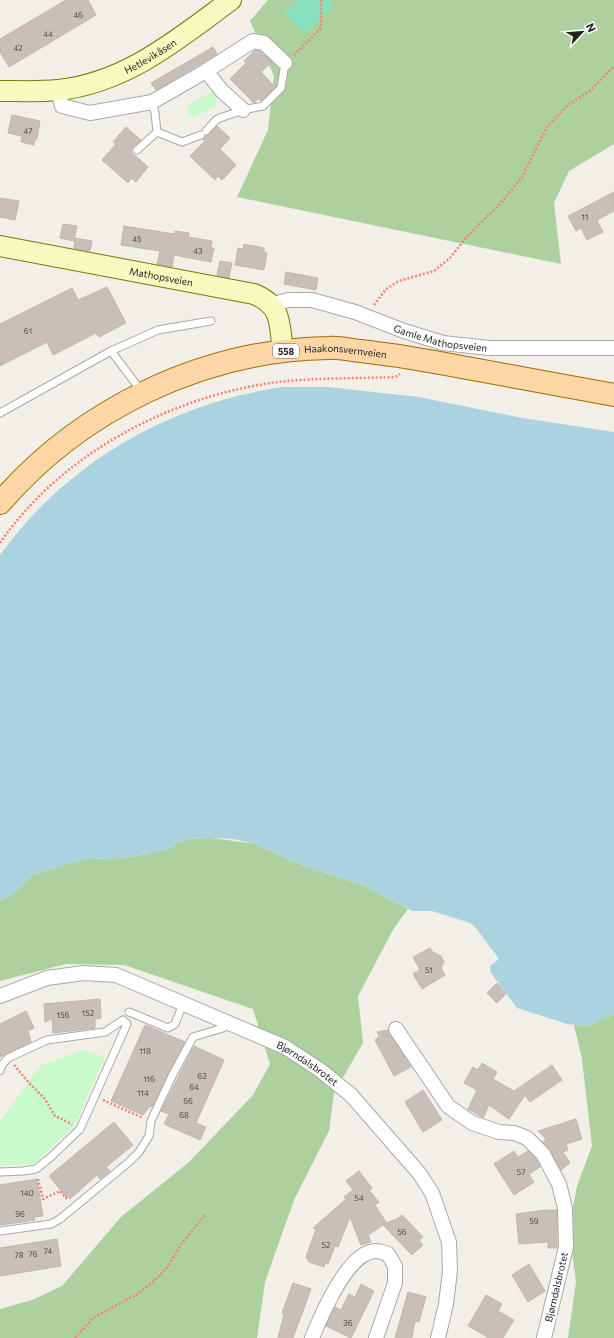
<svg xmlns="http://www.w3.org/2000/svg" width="614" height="1338" font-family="Commissioner,sans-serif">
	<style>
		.forest { fill: #add19e }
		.park { fill: #c8facc }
		.pitch { fill: #88e0be }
		.water { fill: #aad3df }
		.building { fill: #c7bfb8; stroke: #c4b6ab }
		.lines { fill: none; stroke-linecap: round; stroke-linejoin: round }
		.service-casing { stroke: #a9a9a9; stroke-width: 9 }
		.minor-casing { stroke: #a9a9a9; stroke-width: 16 }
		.secondary-casing { stroke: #707d05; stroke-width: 22 }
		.primary-casing { stroke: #a06b00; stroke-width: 24 }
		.path { stroke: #fa8072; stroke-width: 2.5; stroke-dasharray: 2 2; stroke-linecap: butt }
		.service { stroke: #fff; stroke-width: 7 }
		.minor { stroke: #fff; stroke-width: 14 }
		.secondary { stroke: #f7fabf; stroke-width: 20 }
		.primary { stroke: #fcd6a4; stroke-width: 22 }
		.labels { text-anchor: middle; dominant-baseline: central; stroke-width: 4; stroke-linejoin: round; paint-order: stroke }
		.number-label { font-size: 8px; fill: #4b4948 }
		.shield { fill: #fff; stroke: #646464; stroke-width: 1 }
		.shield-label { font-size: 9px; font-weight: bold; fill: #222 }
		.street-label { font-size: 10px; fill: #222; stroke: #fff }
	</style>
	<rect width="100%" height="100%" fill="#f2efe9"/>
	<g class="forest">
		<polygon points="268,0 614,0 614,144 569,171 554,203 561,264 237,197 268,130 274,76 250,21"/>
		<polygon points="212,838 256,844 303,866 365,886 408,909 394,928 358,996 363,1043 334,1093 329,1131 295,1198 284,1228 265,1282 257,1338 0,1338 0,1309 32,1300 62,1286 121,1217 189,1162 253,1095 270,1064 253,1009 124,965 66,964 0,981 0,901 17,890 33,874 89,858 110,859 137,856 169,849 177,843 189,839"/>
		<polygon points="614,1014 614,1338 568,1338 576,1282 569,1228 577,1186 592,1146 582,1059 574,1025 587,1026"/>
	</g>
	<g class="park">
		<polygon points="215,90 218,95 216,105 192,119 187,112 188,105"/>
		<polygon points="82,1050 105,1057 75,1125 34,1164 0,1166 0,1121 40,1066"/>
	</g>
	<polygon class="pitch" points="298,0 329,0 334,5 305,34 284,13"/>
	<path class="water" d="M282,387h46l91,10 104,21 91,14v582l-27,12 -20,-2 -50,-16 -26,-35 -1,-7 9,-7 -23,-31 -6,-5 -38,-12h-20l-47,-25 -62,-20 -47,-22 -23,-5 -21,-1 -23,1 -12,4 -8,6 -32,7 -27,3 -21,-1 -56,16 -16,16 -17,11v-346c67,-93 169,-151 282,-168z"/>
	<g class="building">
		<polygon points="66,0 88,0 96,15 9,67 0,52 0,39"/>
		<polygon points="213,47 217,54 156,90 151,83"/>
		<polygon points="255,50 260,51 272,62 261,72 275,87 261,101 258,99 254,103 230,79 246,63 244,61"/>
		<polygon points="12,115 40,121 37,139 35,139 34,145 21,142 22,136 8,133"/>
		<polygon points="217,126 230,138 220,149 236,165 222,180 218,176 215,180 190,156 205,141 203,140 206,136"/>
		<polygon points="126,127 141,140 133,147 131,152 148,167 136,182 131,178 128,183 102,160 116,144 113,142"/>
		<polygon points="614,192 614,211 597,220 603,232 587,240 581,228 576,231 568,216"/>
		<polygon points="0,198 19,201 15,220 0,217"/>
		<polygon points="63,224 77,226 74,241 60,238"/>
		<polygon points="124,226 174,234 175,231 189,233 188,237 212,241 211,248 214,248 211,262 174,255 172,267 157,264 160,251 121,245"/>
		<polygon points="75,238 92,241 90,251 74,248"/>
		<polygon points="244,244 264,248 264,252 267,253 264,270 235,265 238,248 243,249"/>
		<polygon points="220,261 232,263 229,278 217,275"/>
		<polygon points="286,272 318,278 316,290 284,284"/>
		<polygon points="107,287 126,323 99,337 96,333 53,355 47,342 0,366 0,324 72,288 78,300"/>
		<polygon points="430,948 433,952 441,956 444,962 441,968 445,975 422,989 413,974 420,970 413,957"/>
		<polygon points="497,983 506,994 497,1003 487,993"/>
		<polygon points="100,999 101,1018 95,1019 95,1028 53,1033 52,1019 45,1022 44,1004"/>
		<polygon points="26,1011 34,1028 28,1031 31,1042 0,1057 0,1024"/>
		<polygon points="145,1025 185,1042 152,1107 150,1106 143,1115 111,1101"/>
		<polygon points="388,1030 411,1067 394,1076 375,1040 379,1036 377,1032"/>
		<polygon points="194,1046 224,1060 196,1123 206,1127 200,1140 164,1124 169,1114 161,1111"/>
		<polygon points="482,1063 497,1072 493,1079 514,1091 552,1065 562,1080 530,1102 525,1095 509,1119 489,1105 483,1118 468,1109 477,1090 464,1083 473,1067 478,1070"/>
		<polygon points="423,1090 442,1120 423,1132 405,1102"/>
		<polygon points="576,1119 582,1139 566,1144 568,1150 563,1152 570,1163 561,1170 550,1150 543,1142 546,1139 538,1131"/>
		<polygon points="114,1122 133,1145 106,1167 110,1171 100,1179 97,1175 70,1199 68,1196 66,1197 49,1176"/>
		<polygon points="514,1151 518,1157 528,1151 536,1159 540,1167 529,1174 534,1182 514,1195 494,1164"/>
		<polygon points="359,1171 372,1188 369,1190 379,1202 375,1205 386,1222 383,1224 397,1219 402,1215 423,1237 419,1240 423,1245 412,1255 383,1225 368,1235 371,1242 361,1245 350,1217 338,1247 335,1246 328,1264 325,1263 324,1267 309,1262 306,1257 316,1229 313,1228 346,1199 344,1197 353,1190 346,1181"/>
		<polygon points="37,1179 43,1216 34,1217 35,1220 0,1225 0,1185"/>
		<polygon points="546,1210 557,1210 557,1248 548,1248 548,1242 519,1244 516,1214"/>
		<polygon points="57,1239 61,1266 0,1276 0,1248"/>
		<polygon points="529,1264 545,1291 528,1302 512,1275"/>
		<polygon points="293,1283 311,1289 293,1338 278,1338 284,1314 282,1313"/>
		<polygon points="361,1284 374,1291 351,1338 326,1326 335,1307 341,1310 349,1294 355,1297"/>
		<polygon points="408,1292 426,1297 419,1322 415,1321 412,1338 395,1338"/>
		<polygon points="486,1295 502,1304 498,1311 514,1320 503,1338 489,1338 468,1326"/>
	</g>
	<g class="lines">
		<g class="service-casing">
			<g id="service">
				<polyline points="152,102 155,113 157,132"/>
				<polyline points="206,131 217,119 243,110 263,106 281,88 285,63"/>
				<polyline points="137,150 157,132 182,142 201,135"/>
				<polyline points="111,351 158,330 211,321"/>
				<polyline points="0,413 111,351 142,392"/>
				<polyline points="129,1012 168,1028 175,1024 183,1004"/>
				<polyline points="0,1071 2,1065 8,1058 47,1040 105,1032 123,1020 127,1024 80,1129 51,1157 36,1169 23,1171 0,1172"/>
				<polyline points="0,1231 51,1224 60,1219 129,1162 139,1152 149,1136 151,1121 172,1076 193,1037 223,1028 227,1022"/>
			</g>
		</g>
		<g class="minor-casing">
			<g id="minor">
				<polyline points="206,71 253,41 264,43 285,63"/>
				<polyline points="58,90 62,106 90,113 152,102 206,71 222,91 243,110"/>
				<path id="s1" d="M272,304l17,-4h23l43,12 49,19 39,12 46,5h125"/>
				<path id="s2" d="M0,996l47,-18 37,-5 32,2 169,72 35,23 31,25 68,78 13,20 17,49 1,29 -4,33 -8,34"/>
				<polyline points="396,1029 448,1106 472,1123 499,1132 514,1133 527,1138 543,1154 559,1184 565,1208 566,1247 544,1338"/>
				<path d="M312,1338c9,-22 36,-87 64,-87 4,0 9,2 12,3l7,12v17l-19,55"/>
			</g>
		</g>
		<g class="secondary-casing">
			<g id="secondary">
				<path id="s3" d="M0,91c19,0 39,1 58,-1 68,-7 120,-51 173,-90"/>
				<path id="s4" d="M0,246l254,48c29,12 25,30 29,57"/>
			</g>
		</g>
		<g class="primary-casing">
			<g id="primary">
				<path id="s5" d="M0,503c81,-94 203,-153 328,-155 11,-1 22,2 33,3 27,3 53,7 79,12 58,11 116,21 174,32"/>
			</g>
		</g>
		<g class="path">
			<polyline points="294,55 321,28 321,0"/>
			<polyline points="374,305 386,289 399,281 434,271 450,258 469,234 498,206 522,177 547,127 568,105 591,90 614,66"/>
			<path d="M0,543c59,-86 162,-142 264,-159 43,-7 88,-5 131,-7l5,-3"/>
			<polyline points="14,1065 29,1083 45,1099 55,1116 72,1124"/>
			<polyline points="103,1100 143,1118"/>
			<polyline points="38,1179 43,1199 60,1191 68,1200"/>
			<polyline points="75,1338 93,1318 139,1293 154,1281 167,1268 182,1243 206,1214"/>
		</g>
		<use href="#service" class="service"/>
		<use href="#minor" class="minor"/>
		<use href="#secondary" class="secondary"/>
		<use href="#primary" class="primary"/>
	</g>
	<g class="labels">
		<g class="number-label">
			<text x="78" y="15">46</text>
			<text x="48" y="34">44</text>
			<text x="18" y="48">42</text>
			<text x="28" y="131">47</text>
			<text x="585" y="217">11</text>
			<text x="137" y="239">45</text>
			<text x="198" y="251">43</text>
			<text x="28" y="331">61</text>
			<text x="429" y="970">51</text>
			<text x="88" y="1013">152</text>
			<text x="63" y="1015">156</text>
			<text x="145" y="1051">118</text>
			<text x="202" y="1076">62</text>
			<text x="149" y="1079">116</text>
			<text x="194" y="1087">64</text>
			<text x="143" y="1093">114</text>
			<text x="188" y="1101">66</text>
			<text x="184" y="1115">68</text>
			<text x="521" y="1172">57</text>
			<text x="27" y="1193">140</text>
			<text x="359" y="1198">54</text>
			<text x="20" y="1214">96</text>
			<text x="534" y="1221">59</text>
			<text x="402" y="1232">56</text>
			<text x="326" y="1245">52</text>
			<text x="48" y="1251">74</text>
			<text x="33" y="1254">76</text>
			<text x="19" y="1255">78</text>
			<text x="348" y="1323">36</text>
		</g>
		<rect class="shield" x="273" y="344" width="26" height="14" rx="3"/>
		<g class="shield-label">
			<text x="286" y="351">558</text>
		</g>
		<g class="street-label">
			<text stroke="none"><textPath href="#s3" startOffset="157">Hetlevikåsen</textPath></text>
			<text stroke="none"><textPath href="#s4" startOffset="164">Mathopsveien</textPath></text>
			<text stroke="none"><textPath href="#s1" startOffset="175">Gamle Mathopsveien</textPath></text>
			<text stroke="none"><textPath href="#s5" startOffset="391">Haakonsvernveien</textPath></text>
			<text stroke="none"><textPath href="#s2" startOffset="331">Bjørndalsbrotet</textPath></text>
			<text transform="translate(556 1287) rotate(-77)">Bjørndalsbrotet</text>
		</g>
	</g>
	<g transform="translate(582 32) rotate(64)" stroke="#ffffff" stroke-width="3" paint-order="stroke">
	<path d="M0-3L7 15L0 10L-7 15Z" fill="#222222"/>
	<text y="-6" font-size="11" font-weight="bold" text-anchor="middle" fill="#222222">N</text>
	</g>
</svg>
